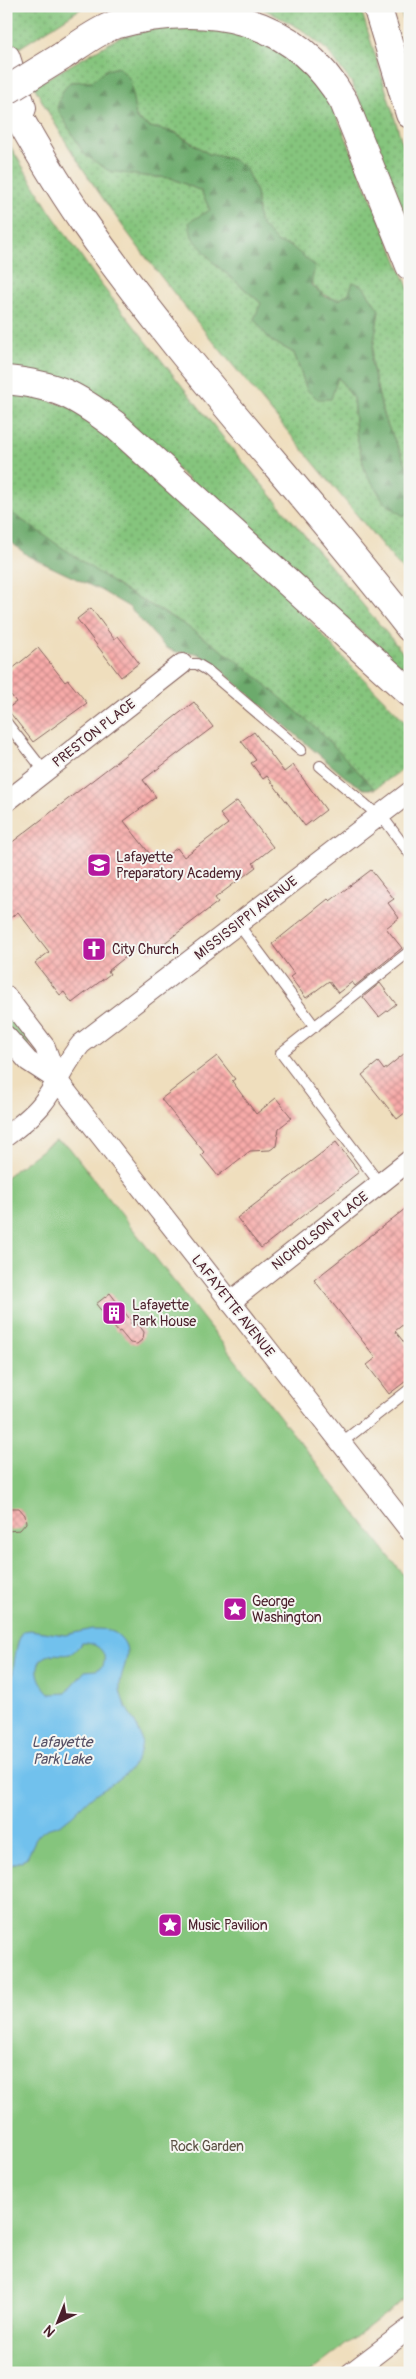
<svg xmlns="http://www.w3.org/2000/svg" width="416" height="2379" font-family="Pangolin,sans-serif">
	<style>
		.grass { fill: url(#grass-dots); stroke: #687254 }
		.forest { fill: url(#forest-firs); stroke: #5b644c }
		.park { fill: #85c57d; stroke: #687254 }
		.water { fill: #71c1ed; stroke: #5e708c; fill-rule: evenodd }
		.building { fill: url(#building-cross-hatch) }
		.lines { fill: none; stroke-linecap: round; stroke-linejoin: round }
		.service-casing { stroke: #84625e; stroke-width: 12 }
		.minor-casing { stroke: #84625e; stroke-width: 22 }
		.motorway-casing { stroke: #84625e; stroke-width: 30 }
		.service { stroke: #fff; stroke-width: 10 }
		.minor { stroke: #fff; stroke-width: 20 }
		.motorway { stroke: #fff; stroke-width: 28 }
		.motorway-bridge-casing { stroke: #84625e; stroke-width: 30; stroke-linecap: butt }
		.motorway-bridge { stroke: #fff; stroke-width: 28 }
		.labels { text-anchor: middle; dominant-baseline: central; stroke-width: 4; stroke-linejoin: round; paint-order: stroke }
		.street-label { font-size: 14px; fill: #4a1f2b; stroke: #f6f6f2 }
		.poi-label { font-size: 14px; fill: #4a1f2b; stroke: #f6f6f2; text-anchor: start }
		.park-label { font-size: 14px; fill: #5c5144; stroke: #f6f6f2 }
		.water-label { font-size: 15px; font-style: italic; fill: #565065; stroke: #f6f6f2 }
	</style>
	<defs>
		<pattern id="grass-dots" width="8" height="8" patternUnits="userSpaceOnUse" patternTransform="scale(1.25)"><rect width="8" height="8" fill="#85c57d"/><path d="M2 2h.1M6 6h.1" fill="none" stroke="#6f9f67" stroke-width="1.8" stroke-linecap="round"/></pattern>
		<pattern id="forest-firs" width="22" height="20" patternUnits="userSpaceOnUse" patternTransform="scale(1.25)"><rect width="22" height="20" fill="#6caa6c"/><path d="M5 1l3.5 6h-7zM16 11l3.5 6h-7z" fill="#5b8a59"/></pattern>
		<pattern id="building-cross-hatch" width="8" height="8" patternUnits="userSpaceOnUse" patternTransform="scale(1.25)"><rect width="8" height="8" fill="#f8aba9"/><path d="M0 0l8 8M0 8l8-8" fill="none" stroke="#cb8b8a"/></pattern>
	</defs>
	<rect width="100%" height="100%" fill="#f6f6f2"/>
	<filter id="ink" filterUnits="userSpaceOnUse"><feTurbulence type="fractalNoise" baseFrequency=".02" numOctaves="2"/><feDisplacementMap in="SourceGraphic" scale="10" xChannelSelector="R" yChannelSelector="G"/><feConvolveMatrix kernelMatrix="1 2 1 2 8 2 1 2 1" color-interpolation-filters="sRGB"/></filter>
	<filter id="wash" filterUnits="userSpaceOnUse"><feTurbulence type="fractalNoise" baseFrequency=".0096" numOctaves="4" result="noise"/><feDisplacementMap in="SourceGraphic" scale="20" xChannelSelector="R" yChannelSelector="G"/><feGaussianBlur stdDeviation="1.12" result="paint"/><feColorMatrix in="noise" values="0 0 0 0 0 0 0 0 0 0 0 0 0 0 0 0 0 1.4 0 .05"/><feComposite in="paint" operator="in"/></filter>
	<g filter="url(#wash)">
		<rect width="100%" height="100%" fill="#efdebd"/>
		<g class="grass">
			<polygon points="6,6 85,6 16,50 6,21"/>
			<polygon points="258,6 360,6 410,168 410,238 365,112 351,82 327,50 301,29"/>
			<polygon points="399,6 410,6 410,41"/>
			<path d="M194,18l62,17 53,37 19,27 14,29 68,164v180l-26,-54 -13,-57 8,-51 -30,-17 -10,7c-30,-7 -35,-29 -48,-54l-13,-3 -19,-21 -3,-30 -24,-33 -23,-5 -34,-22 -25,-5 -14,-8 -3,-14 -27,-35 -14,11 -22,1 73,94 28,2 30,13 9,19 5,54 46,39 9,37 24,13 13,37 31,-13 15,21 3,35 9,38 38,45 7,-5v68c-58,-70 -116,-140 -174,-210 -74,-89 -148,-180 -202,-283l84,-48z"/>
			<polygon points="6,139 49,210 99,282 234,451 400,649 410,663 410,675 114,414 6,370"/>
			<polygon points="6,388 78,409 279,587 347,662 410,726 410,764 375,789 317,730 182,623 122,589 14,517 6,509"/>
			<polygon points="6,1008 31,1042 27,1047 6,1026"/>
		</g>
		<g class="forest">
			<polygon points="119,67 130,79 136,119 150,127 174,132 209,154 232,159 245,167 256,192 259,222 278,243 291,246 315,266 311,285 326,297 339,300 349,293 353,282 363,286 379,310 371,361 384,418 410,472 410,511 403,516 384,502 365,471 356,433 353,398 338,377 331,399 318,399 307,390 294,353 270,340 254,319 261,303 215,264 192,237 189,222 210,210 201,191 171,178 143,176 109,171 84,154 57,108 62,92 70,82 92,81 106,70"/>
			<polygon points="6,509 122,589 182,623 243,665 318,730 375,789 364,789 345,777 211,662 196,653 176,652 165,647 129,607 100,590 28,556 6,538"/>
		</g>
		<polygon class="park" points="56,1141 68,1146 410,1583 410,2295 309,2373 6,2373 6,1177 47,1146"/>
		<path class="water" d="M92,1629c11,0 20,0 28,8 18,18 -5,37 1,57 7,27 35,42 11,73 -10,13 -24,18 -37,27 -11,8 -19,20 -31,28 -7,6 -16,4 -23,11 -8,7 -9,17 -15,26l-20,8v-165c9,-19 6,-58 18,-71l6,-1 35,5zM82,1643c13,-1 27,8 21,23l-7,4 -11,1 -19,22 -16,1c-11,-10 -21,-33 0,-39 7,-2 13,1 20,-1 5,-2 8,-8 12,-11z"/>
		<g id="blocks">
			<g class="building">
				<polygon points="91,608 114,639 118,636 139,663 121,677 77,619"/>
				<polygon points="38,648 65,682 68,680 87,703 33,742 7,709 16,702 6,688 6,674"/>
				<polygon points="194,702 213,727 143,780 156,797 124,821 157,863 177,848 184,857 228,824 220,814 237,801 273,847 253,863 256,867 215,898 218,902 150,954 142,944 108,971 110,974 72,1003 64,992 60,995 35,963 49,952 18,912 6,921 6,847"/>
				<polygon points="254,732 284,772 293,765 326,810 305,826 267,776 263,779 251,763 256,760 241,741"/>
				<polygon points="371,870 394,899 388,903 399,918 386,928 402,948 355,986 352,982 338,993 329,981 306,998 290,977 294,974 272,944 328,899 330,901"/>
				<polygon points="380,983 396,1004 379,1017 363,997"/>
				<polygon points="410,1049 410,1109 397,1119 362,1075 378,1062 384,1070"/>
				<polygon points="217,1056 235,1079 232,1081 256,1114 276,1098 292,1118 279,1128 276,1146 270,1150 250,1151 218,1176 201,1155 204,1152 161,1099"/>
				<polygon points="336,1142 359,1172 261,1248 237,1218"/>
				<polygon points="410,1205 410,1319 395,1331 410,1350 410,1378 389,1394 367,1365 376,1358 314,1280"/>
				<polygon points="110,1293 132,1322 130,1323 139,1325 144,1332 143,1339 137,1344 130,1343 120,1331 118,1332 96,1304"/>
				<polygon points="6,1508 19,1508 25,1515 26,1523 20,1530 6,1531"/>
			</g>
		</g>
	</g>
	<g filter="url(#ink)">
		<use href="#blocks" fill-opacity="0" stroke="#84625e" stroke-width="1"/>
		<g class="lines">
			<g class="service-casing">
				<g id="service">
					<polyline points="182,664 197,664 207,670 301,750"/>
					<polyline points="6,722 45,772"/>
					<polyline points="320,766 387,823 410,854"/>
					<polyline points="238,924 315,1027"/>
					<polyline points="380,1184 281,1053 410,951"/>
					<polyline points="341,1443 410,1389"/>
				</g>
			</g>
			<g class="minor-casing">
				<g id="minor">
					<polyline points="6,802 182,664"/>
					<polyline points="6,996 45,1047 57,1080 410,1531"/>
					<polyline points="6,1036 28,1061 57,1080"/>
					<path d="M6,1136c13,-10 26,-19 36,-32 15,-19 23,-41 39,-60l329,-252"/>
					<polyline points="230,1302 410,1160"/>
					<polyline points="351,2373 410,2328"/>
				</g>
			</g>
			<g class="motorway-casing">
				<g id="motorway">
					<polyline points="377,6 410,114"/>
					<path d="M61,57c17,-11 34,-25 53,-32 91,-25 180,-10 230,77l66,164"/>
					<polyline points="6,58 22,108"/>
					<path d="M6,95c25,44 50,88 79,129 99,142 219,267 325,404"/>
					<path d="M6,380c51,5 69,15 109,45l295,268"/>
				</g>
			</g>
			<use href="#service" class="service"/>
			<use href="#minor" class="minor"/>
			<use href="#motorway" class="motorway"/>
			<g class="motorway-bridge-casing">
				<polyline id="motorway-bridge" points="6,91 61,57"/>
			</g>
			<use href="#motorway-bridge" class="motorway-bridge"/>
		</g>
	</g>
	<defs>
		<g id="school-square" transform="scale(1.25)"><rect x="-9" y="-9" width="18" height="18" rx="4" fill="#b5179e" stroke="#f6f6f2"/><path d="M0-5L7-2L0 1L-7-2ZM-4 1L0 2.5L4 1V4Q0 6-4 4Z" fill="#fff"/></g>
		<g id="church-square" transform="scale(1.25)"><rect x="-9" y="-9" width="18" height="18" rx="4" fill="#b5179e" stroke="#f6f6f2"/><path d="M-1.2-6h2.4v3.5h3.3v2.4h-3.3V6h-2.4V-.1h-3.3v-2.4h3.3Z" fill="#fff"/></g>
		<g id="building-square" transform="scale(1.25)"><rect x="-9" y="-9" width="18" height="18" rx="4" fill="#b5179e" stroke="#f6f6f2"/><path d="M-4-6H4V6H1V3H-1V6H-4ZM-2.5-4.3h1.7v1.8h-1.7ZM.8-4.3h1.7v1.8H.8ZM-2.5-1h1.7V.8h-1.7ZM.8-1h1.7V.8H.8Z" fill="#fff"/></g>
		<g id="sight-square" transform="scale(1.25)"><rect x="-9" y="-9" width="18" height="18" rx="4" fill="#b5179e" stroke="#f6f6f2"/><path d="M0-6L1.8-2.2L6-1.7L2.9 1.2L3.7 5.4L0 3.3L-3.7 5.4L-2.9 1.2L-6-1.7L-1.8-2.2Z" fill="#fff"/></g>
	</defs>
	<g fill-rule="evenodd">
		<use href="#school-square" x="99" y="865"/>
		<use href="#church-square" x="94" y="949"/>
		<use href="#building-square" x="114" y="1313"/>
		<use href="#sight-square" x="235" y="1609"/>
		<use href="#sight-square" x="170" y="1925"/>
	</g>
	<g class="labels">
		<g class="street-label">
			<text transform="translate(94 733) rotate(-38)">PRESTON PLACE</text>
			<text transform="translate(246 918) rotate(-38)">MISSISSIPPI AVENUE</text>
			<text transform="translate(320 1231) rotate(-38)">NICHOLSON PLACE</text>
			<text transform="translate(233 1306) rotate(52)">LAFAYETTE AVENUE</text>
		</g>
		<g class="poi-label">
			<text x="116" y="857">Lafayette<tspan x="116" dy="16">Preparatory Academy</tspan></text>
			<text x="112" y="949">City Church</text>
			<text x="132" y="1305">Lafayette<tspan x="132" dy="16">Park House</tspan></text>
			<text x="252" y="1601">George<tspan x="252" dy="16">Washington</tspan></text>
			<text x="188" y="1925">Music Pavilion</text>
		</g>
		<g class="park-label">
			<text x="207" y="2146">Rock Garden</text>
		</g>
		<g class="water-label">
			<text x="62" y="1742">Lafayette<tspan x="62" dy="17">Park Lake</tspan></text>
		</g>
	</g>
	<rect width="416" height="2379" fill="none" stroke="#f6f6f2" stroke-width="25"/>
	<g transform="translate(58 2322) rotate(223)" stroke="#f6f6f2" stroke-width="4" paint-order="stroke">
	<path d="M0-4L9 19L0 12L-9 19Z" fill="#4a1f2b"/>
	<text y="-8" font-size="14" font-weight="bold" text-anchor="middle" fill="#4a1f2b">N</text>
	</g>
</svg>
